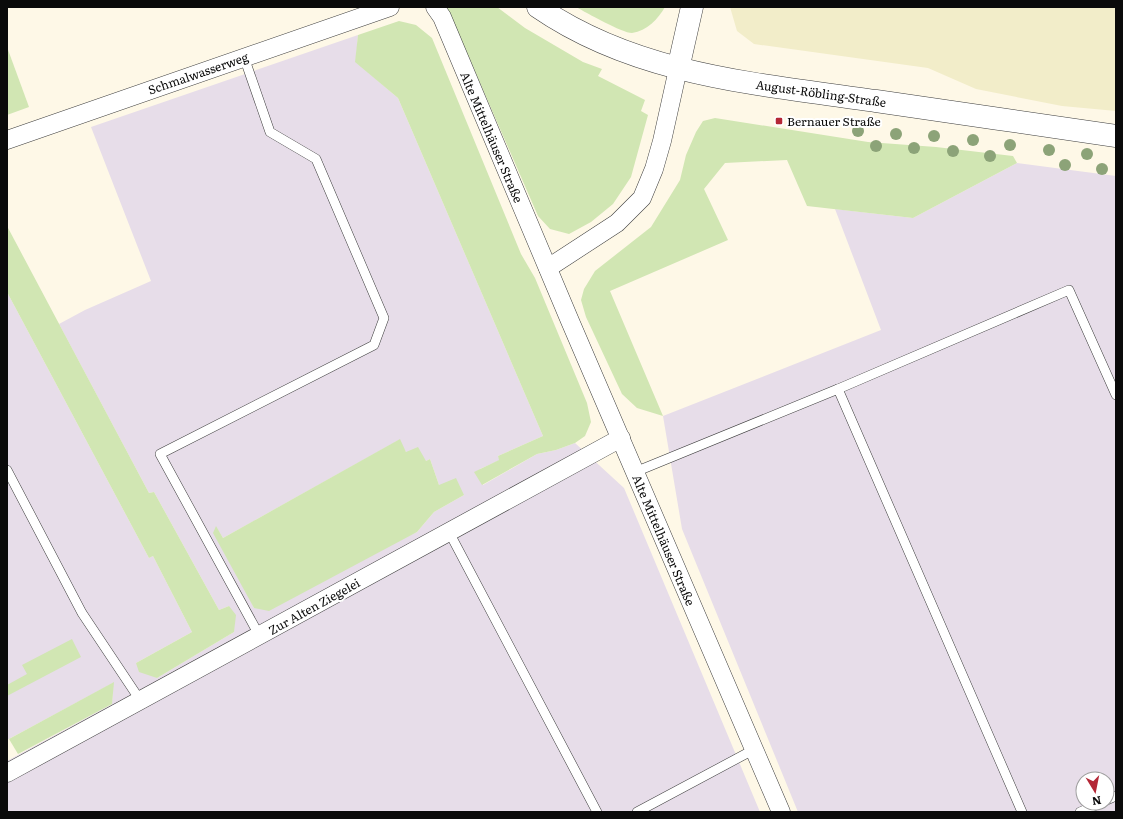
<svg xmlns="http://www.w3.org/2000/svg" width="1123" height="819" font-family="Literata,serif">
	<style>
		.industrial { fill: #e7dde9; fill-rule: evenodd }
		.farmland { fill: #f2edc9 }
		.green { fill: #d1e6b3 }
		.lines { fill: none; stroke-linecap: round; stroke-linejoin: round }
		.service-casing { stroke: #3d3d3d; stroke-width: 10 }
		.minor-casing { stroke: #3d3d3d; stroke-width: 19 }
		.tertiary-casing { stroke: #3d3d3d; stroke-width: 23 }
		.service { stroke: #fff; stroke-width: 9 }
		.minor { stroke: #fff; stroke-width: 18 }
		.tertiary { stroke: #fff; stroke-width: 22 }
		.tree { fill: #8ca378 }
		.poi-dot { fill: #b42736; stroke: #fff; stroke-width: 1.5 }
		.labels { text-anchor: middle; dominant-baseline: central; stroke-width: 4; stroke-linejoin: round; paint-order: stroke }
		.street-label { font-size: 12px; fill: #0a0a0a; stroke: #fff }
		.poi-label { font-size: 12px; fill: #0a0a0a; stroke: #fff; text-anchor: start }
	</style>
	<rect width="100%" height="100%" fill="#fef8e7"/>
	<g class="industrial">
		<path d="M358,35l-2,27 42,36 145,338 -45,20 2,4 -20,9 3,16 54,-31 19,-4 19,-7 49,45 136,324h-753v-51l105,-57 1,-21 -106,57v-448l142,266 4,-2 39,76 -56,31 21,15 77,-46 -5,-26 -10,4 -65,-118 -5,1 -90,-169 26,-14 66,-29 -60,-154zM399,440l7,12 20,9 4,-2 9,26 25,10 -30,17 -17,20 -163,76 -38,-81 7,11z"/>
		<path d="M1017,163l99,13v636h-318l-116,-283 -19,-113 218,-86 -46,-121 78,9zM1083,779h24v24h-24z"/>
	</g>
	<polygon class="farmland" points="730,7 1116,7 1116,111 1062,106 976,89 928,68 754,44 737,31"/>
	<g class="green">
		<polygon points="447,7 497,7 525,28 583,62 602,69 598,76 645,100 641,111 648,115 631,177 613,204 591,222 569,234 550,229 538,216"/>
		<path d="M576,7h89c-7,12 -18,24 -33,26 -10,0 -45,-20 -56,-26z"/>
		<polygon points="399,21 416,25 432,38 521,254 535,278 587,403 591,422 585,436 575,443 556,450 537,454 482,485 474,472 499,460 498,456 543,436 398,98 355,62 358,35"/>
		<polygon points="7,47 29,107 7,115"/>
		<polygon points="715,118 868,142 936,147 1013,156 1017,163 913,218 807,206 787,160 725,163 704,189 728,240 610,291 663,416 637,408 622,394 586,317 581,300 584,289 595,271 651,227 680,180 686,155 696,132 703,121"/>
		<polygon points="7,226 149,493 154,492 219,610 229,606 236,615 234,632 157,678 139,672 136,663 192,632 153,556 149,558 7,292"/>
		<polygon points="400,439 406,452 418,447 426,461 430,459 439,485 456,478 464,495 434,512 417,532 269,611 254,608 213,533 216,526 223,538"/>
		<polygon points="72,639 81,657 7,696 7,685 27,674 22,665"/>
		<polygon points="114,682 112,704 18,754 9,739"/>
	</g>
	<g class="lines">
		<g class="service-casing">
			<g id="service">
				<polyline points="244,57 270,132 316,159 384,318 374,345 160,454 259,635"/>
				<polyline points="838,389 1069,290 1116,395"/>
				<polyline points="7,470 82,613 140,700"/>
				<polyline points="635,472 838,389 1022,812"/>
				<polyline points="449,532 597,812"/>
				<polyline points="1107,800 1116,796"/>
				<polyline points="637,812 753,750"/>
				<polyline points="1080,812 1101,803"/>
			</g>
		</g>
		<g class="minor-casing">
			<g id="minor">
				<polyline points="435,7 442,17 570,321 781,812"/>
				<polyline points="7,140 390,7"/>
				<polyline points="548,268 617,223 642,198 654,169 662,141 678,69"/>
				<polyline points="7,773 621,438"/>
			</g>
		</g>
		<g class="tertiary-casing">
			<g id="tertiary">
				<path d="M538,7c100,69 222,77 338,94 80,11 160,24 240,35"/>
				<polyline points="678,69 692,7"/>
			</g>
		</g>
		<use href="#service" class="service"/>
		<use href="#minor" class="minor"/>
		<use href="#tertiary" class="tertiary"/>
	</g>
	<g class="tree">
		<circle cx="858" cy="131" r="6"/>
		<circle cx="896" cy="134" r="6"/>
		<circle cx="934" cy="136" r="6"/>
		<circle cx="973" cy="140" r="6"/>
		<circle cx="1010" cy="145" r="6"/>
		<circle cx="876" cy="146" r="6"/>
		<circle cx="914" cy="148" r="6"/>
		<circle cx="1049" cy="150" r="6"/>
		<circle cx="953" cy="151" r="6"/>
		<circle cx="1087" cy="154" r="6"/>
		<circle cx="990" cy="156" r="6"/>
		<circle cx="1065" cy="165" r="6"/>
		<circle cx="1102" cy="169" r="6"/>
	</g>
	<rect class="poi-dot" x="775" y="117" width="8" height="8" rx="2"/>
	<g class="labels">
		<g class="street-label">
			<text transform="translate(198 73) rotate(-19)">Schmalwasserweg</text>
			<text transform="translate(821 93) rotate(8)">August-Röbling-Straße</text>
			<text transform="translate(492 137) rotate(67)">Alte Mittelhäuser Straße</text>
			<text transform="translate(664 540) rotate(67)">Alte Mittelhäuser Straße</text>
			<text transform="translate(314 606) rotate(-29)">Zur Alten Ziegelei</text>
		</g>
		<g class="poi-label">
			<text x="787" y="121">Bernauer Straße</text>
		</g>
	</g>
	<rect width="1123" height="819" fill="none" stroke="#0a0a0a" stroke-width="16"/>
	<g transform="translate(1095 791) rotate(170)"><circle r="19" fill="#ffffff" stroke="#9d9d9d"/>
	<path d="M0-3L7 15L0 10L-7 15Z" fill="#b42736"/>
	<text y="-6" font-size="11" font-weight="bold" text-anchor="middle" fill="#0a0a0a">N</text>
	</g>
</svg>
